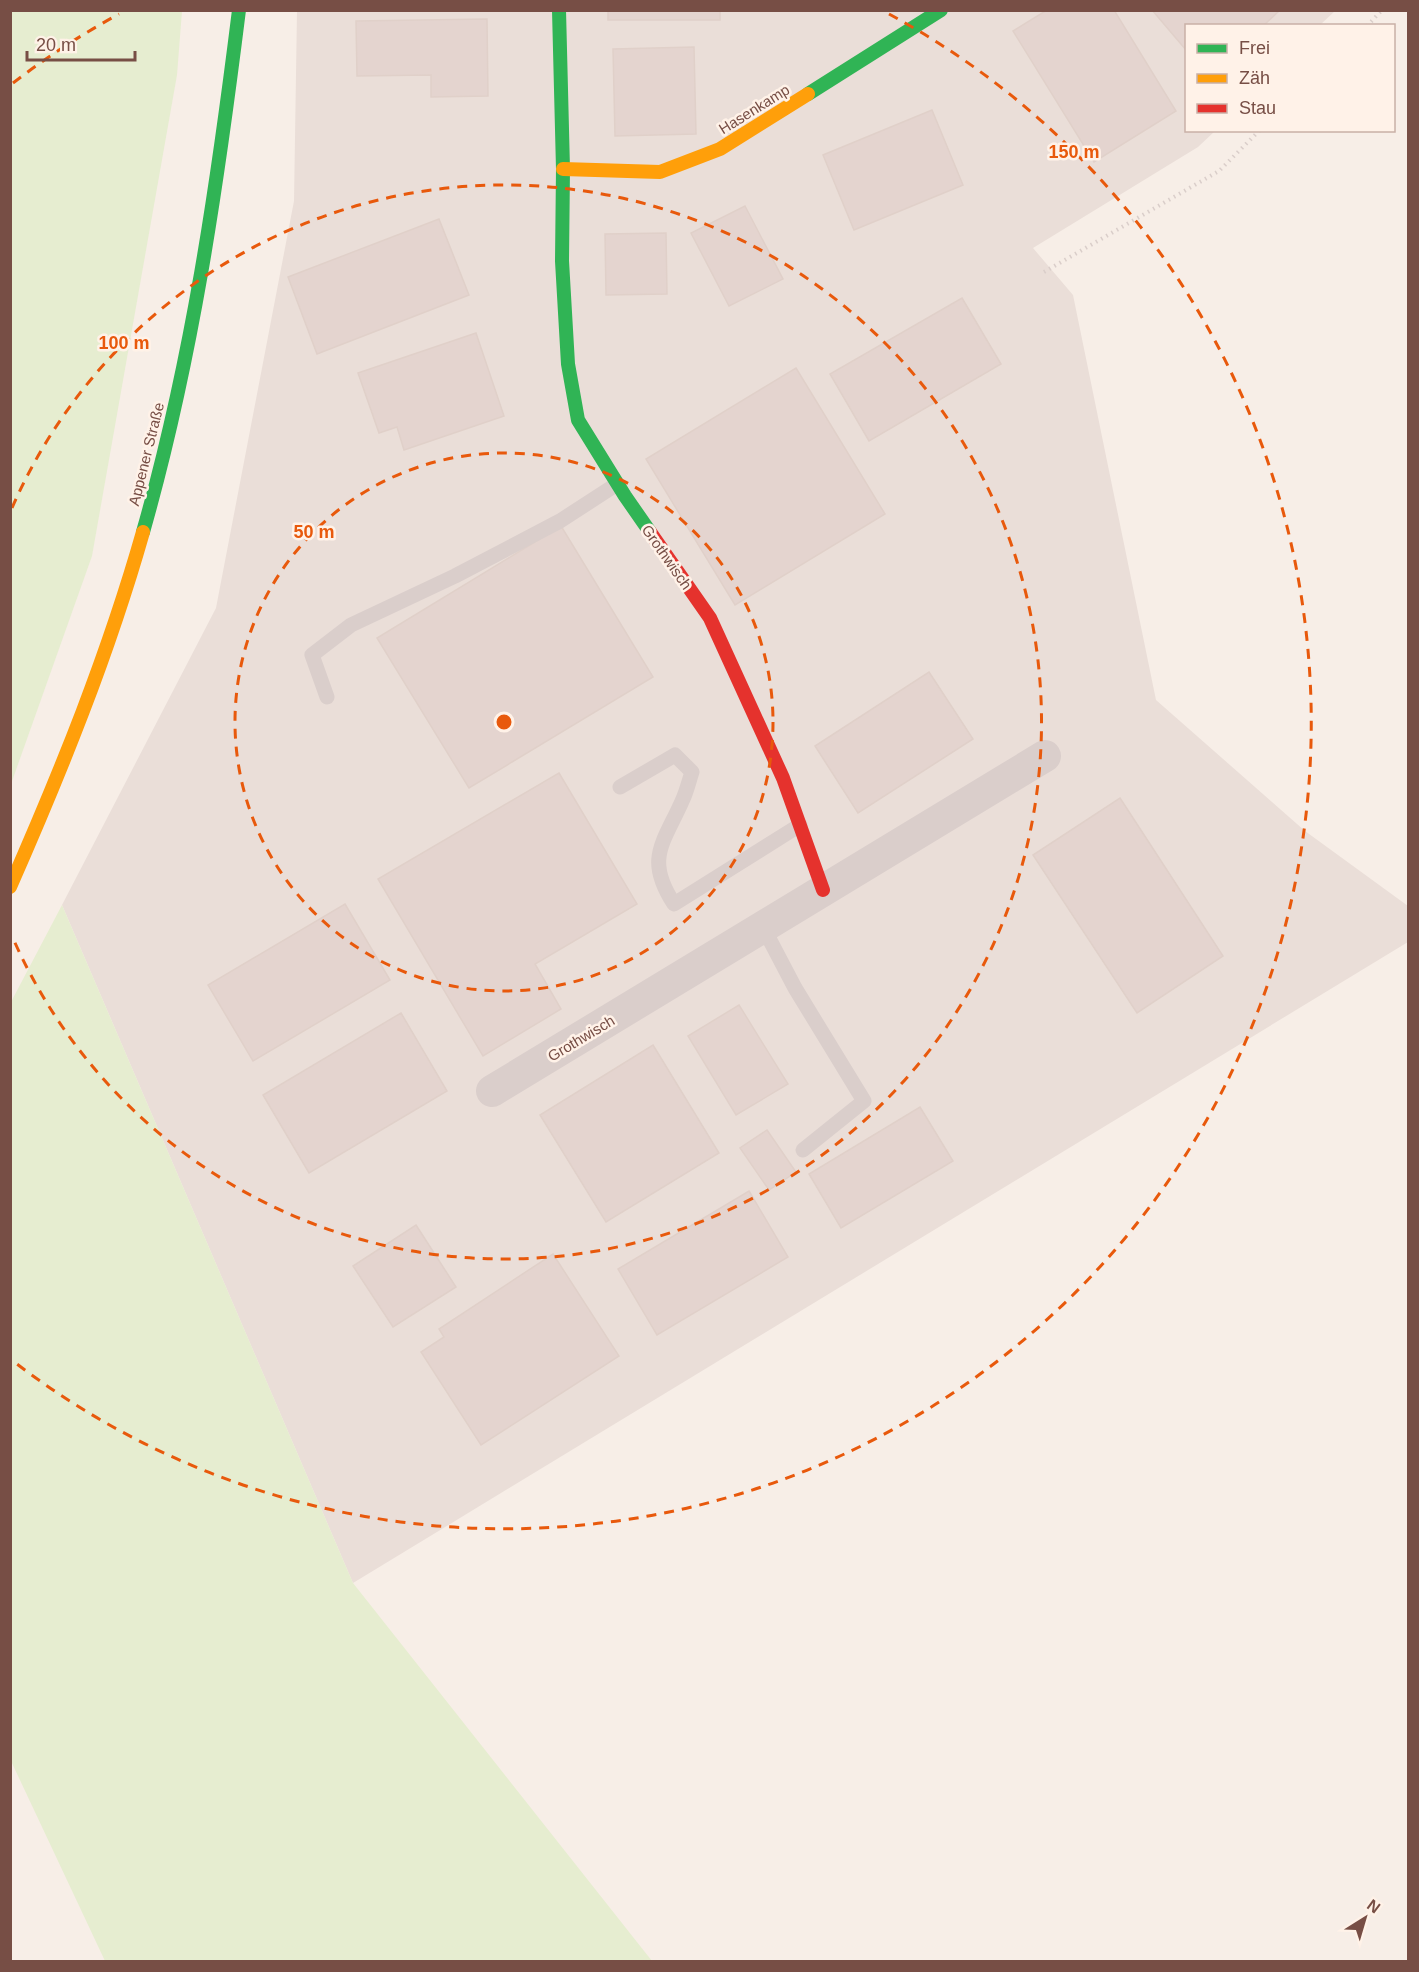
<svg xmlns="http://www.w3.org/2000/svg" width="1419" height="1972" font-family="Arial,sans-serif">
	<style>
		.industrial { fill: #eaded8 }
		.green { fill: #e6edd0 }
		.building { fill: #e4d4cf; stroke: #e0d0c9; stroke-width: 1.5 }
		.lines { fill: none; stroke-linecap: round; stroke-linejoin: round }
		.path { stroke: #daceca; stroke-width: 4; stroke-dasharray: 1.5 4.5; stroke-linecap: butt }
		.lane { stroke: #dacecb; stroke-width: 15 }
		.street { stroke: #dacecb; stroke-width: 32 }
		.fast { stroke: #30b455; stroke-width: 14 }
		.slow { stroke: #ff9f0a; stroke-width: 14 }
		.jam { stroke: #e5322d; stroke-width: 14 }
		.ring { fill: none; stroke: #e8590c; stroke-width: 3; stroke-dasharray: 10 8 }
		.labels { text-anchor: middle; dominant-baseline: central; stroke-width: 5; stroke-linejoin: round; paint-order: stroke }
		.street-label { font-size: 15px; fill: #774e45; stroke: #fff2e8 }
		.centre { fill: #e8590c; stroke: #fff2e8; stroke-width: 3 }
		.ring-label { font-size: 18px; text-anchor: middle; font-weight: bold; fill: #e8590c; stroke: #fff2e8; stroke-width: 5; stroke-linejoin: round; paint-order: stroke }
	</style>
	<rect width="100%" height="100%" fill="#f7eee7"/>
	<polygon class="industrial" points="297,11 1335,11 1320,25 1186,26 1186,130 1215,131 1198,147 1033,248 1073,295 1156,700 1305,831 1408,906 1408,942 353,1583 62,905 216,608 294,201"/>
	<g class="green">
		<polygon points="11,10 182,11 177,75 92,556 11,784"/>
		<polygon points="62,905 353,1583 652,1961 105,1961 11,1761 11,1002"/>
	</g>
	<g class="building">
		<rect x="608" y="10" width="112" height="10"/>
		<polygon points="1047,10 1114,10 1176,111 1094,162 1013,31"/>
		<polygon points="1152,10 1280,10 1263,26 1186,26 1186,50"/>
		<polygon points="487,19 488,96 431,97 431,75 357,76 356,21"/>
		<polygon points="694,47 696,134 615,136 613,49"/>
		<polygon points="932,110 963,185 854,230 823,155"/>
		<polygon points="745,206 783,279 729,306 691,233"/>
		<polygon points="439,219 469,295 317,354 288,277"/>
		<polygon points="666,233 667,294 606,295 605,234"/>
		<polygon points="962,298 1001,364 869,441 830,374"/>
		<polygon points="476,333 504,416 404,450 397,427 379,433 358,373"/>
		<polygon points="796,368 885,514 735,605 646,459"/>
		<polygon points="561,526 653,677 469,788 377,638"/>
		<polygon points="929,672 973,739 858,813 815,746"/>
		<polygon points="559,773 637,904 535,964 561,1009 483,1056 378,879"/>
		<polygon points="1120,798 1223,956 1137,1013 1033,855"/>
		<polygon points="345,904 390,980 253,1061 208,985"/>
		<polygon points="739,1005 788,1084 736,1115 688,1036"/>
		<polygon points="401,1013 447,1091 309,1173 263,1095"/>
		<polygon points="653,1045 719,1153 606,1222 540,1115"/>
		<polygon points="920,1107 953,1161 841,1228 809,1174"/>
		<polygon points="767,1130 796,1172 769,1190 740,1148"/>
		<polygon points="749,1191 788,1257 657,1335 618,1269"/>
		<polygon points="416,1225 456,1287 393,1327 353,1266"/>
		<polygon points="553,1254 619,1356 481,1445 421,1352 444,1337 439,1329"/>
	</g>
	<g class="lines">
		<g class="path">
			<polyline points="1367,26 1382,10"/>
			<polyline points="1044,272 1219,171 1260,130"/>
		</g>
		<g class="lane">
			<polyline points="327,697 312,655 351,625 455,576 560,521 617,484"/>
			<path d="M620,787l55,-32 17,17c-3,9 -5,18 -9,27 -19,44 -39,59 -9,105l126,-79"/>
			<polyline points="763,927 795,988 864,1101 803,1150"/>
		</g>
		<polyline class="street" points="492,1091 1045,756"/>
		<g class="fast">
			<polyline points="559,10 563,169 562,261 568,364 578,420 625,496 650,532"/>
			<polyline points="808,94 941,10"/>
			<path d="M143,532c49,-172 74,-345 96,-522"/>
		</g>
		<g class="slow">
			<polyline points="563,169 660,172 720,149 808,94"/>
			<path d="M10,887c51,-116 98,-232 133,-355"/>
		</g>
		<polyline class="jam" points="650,532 710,618 783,778 823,890"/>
	</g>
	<g class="ring">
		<circle cx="504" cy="722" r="269"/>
		<path d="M12 508A537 537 0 1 1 12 936"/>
		<path d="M13 83A806 806 0 0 1 119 14M889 14A806 806 0 1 1 13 1361"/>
	</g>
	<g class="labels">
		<g class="street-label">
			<text transform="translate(754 109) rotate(-32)">Hasenkamp</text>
			<text transform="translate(146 454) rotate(-76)">Appener Straße</text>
			<text transform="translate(667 557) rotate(55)">Grothwisch</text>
			<text transform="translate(581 1038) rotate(-31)">Grothwisch</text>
		</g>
	</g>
	<circle cx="504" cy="722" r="9" class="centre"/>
	<g class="ring-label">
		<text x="1074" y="158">150 m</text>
		<text x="124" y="349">100 m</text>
		<text x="314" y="538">50 m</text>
	</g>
	<rect width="1419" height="1972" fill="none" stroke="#774e45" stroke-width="24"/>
	<rect x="1185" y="24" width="210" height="108" fill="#fff2e8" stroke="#c9b0a7" stroke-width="1.5"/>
	<rect x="1197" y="44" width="30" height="9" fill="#30b455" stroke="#c9b0a7" stroke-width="1.5"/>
	<text x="1239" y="54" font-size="18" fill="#774e45">Frei</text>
	<rect x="1197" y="74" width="30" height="9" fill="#ff9f0a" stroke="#c9b0a7" stroke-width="1.5"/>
	<text x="1239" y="84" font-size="18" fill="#774e45">Zäh</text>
	<rect x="1197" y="104" width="30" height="9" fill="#e5322d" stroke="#c9b0a7" stroke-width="1.5"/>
	<text x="1239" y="114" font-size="18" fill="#774e45">Stau</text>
	<g transform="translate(1365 1918) rotate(37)" stroke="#fff2e8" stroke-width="4.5" paint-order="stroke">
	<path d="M0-4.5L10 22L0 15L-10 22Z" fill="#774e45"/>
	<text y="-9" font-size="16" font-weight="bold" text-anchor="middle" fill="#774e45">N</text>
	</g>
	<path d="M27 51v9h108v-9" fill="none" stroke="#774e45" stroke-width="3"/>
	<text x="36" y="51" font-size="18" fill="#774e45" stroke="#fff2e8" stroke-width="4.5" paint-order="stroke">20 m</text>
</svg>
